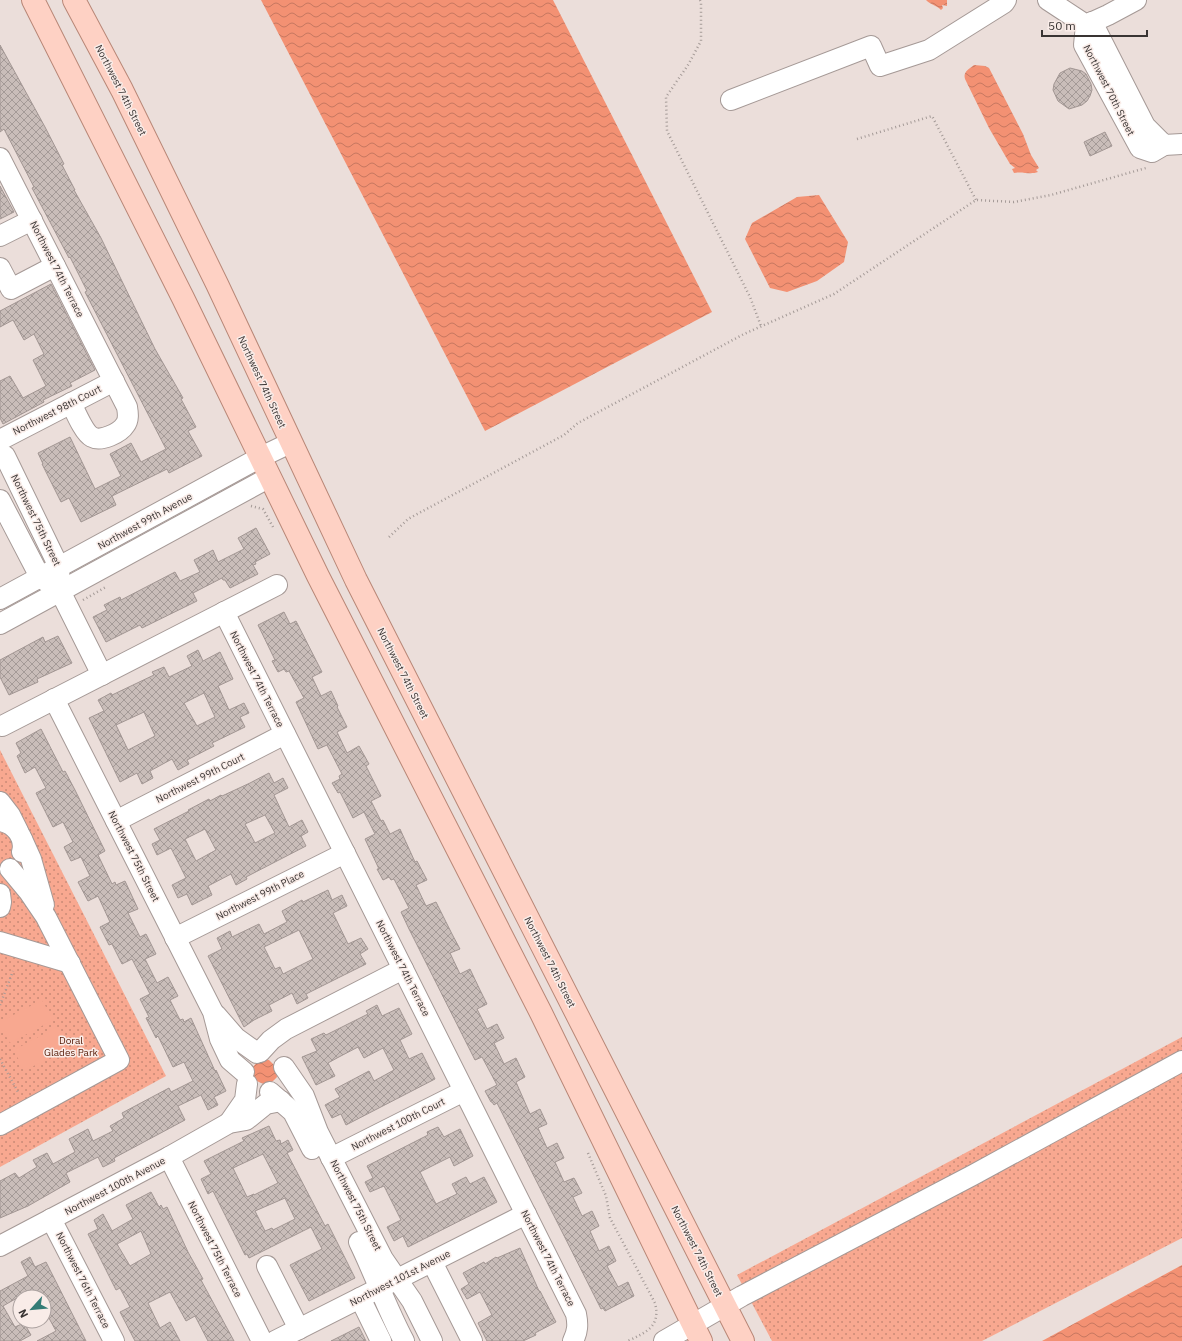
<svg xmlns="http://www.w3.org/2000/svg" width="1182" height="1341" font-family="'IBM Plex Sans',sans-serif">
	<style>
		.grass { fill: url(#grass-dots) }
		.garden { fill: #f8a890 }
		.water { fill: url(#water-waves) }
		.building { fill: url(#building-cross-hatch); stroke: #a29693; fill-rule: evenodd }
		.lines { fill: none; stroke-linecap: round; stroke-linejoin: round }
		.minor-casing { stroke: #a59996; stroke-width: 22 }
		.major-casing { stroke: #b88777; stroke-width: 24 }
		.path { stroke: #a49a97; stroke-width: 2.5; stroke-dasharray: 1 3; stroke-linecap: butt }
		.minor { stroke: #fff; stroke-width: 20 }
		.major { stroke: #fed1c4; stroke-width: 22 }
		.labels { text-anchor: middle; dominant-baseline: central; stroke-width: 3; stroke-linejoin: round; paint-order: stroke }
		.street-label { font-size: 10px; fill: #393433; stroke: #f9ece8 }
		.park-label { font-size: 10px; fill: #551905; stroke: #f9ece8 }
	</style>
	<defs>
		<pattern id="grass-dots" width="8" height="8" patternUnits="userSpaceOnUse"><rect width="8" height="8" fill="#f8a890"/><path d="M2 2h.1M6 6h.1" fill="none" stroke="#ca8a76" stroke-width="1.8" stroke-linecap="round"/></pattern>
		<pattern id="water-waves" width="16" height="10" patternUnits="userSpaceOnUse"><rect width="16" height="10" fill="#f39173"/><path d="M0 5q4-4 8 0t8 0" fill="none" stroke="#c6775f"/></pattern>
		<pattern id="building-cross-hatch" width="8" height="8" patternUnits="userSpaceOnUse"><rect width="8" height="8" fill="#c9bdb9"/><path d="M0 0l8 8M0 8l8-8" fill="none" stroke="#a49a97"/></pattern>
	</defs>
	<rect width="100%" height="100%" fill="#ebdeda"/>
	<g class="grass">
		<polygon points="0,750 166,1076 0,1167"/>
		<polygon points="1182,1037 1182,1238 982,1341 772,1341 737,1275"/>
	</g>
	<g class="garden">
		<polygon points="42,1000 53,1020 10,1043 0,1026 0,1022"/>
		<polygon points="57,1027 68,1048 24,1071 14,1050"/>
	</g>
	<g class="water">
		<polygon points="261,0 553,0 712,312 485,431"/>
		<path d="M926,0h21v6l-5,-1 1,3 -2,2c-5,-5 -10,-5 -15,-10z"/>
		<path d="M974,65l11,1 4,2 34,66 8,21 8,13 -3,2 2,2c-8,3 -16,-1 -24,1l-2,-4 3,-1 -5,-4 -21,-36 -24,-49c-2,-7 3,-9 9,-14z"/>
		<polygon points="819,195 848,242 844,262 817,281 787,292 770,288 745,239 752,223 797,197"/>
		<path d="M260,1059l9,1 7,7 1,10c-9,10 -13,8 -24,2l-1,-11z"/>
		<polygon points="1182,1265 1182,1341 1042,1341"/>
	</g>
	<g class="building">
		<polygon points="0,45 45,127 64,164 62,165 75,190 74,190 101,238 155,349 183,398 181,399 196,427 188,431 202,456 169,473 167,469 112,496 116,505 81,522 69,498 61,502 42,464 43,464 38,453 70,437 95,489 121,476 110,454 131,443 141,462 166,449 85,292 87,291 70,257 69,258 32,188 34,187 4,129 0,132"/>
		<polygon points="1070,68 1082,71 1086,74 1091,84 1092,90 1090,96 1087,101 1082,105 1069,109 1058,101 1053,90 1054,84 1060,73"/>
		<polygon points="1105,132 1112,146 1090,156 1084,142"/>
		<polygon points="0,186 14,212 0,219"/>
		<polygon points="51,284 95,370 70,383 72,386 43,400 44,402 3,424 0,418 0,381 10,376 23,398 46,386 33,360 44,354 34,334 24,340 13,320 0,327 0,311"/>
		<polygon points="256,528 270,554 255,562 256,564 253,565 258,574 230,588 225,580 223,580 222,578 193,593 197,601 142,628 140,625 106,642 93,617 107,610 104,605 120,597 121,600 175,572 180,581 200,572 194,560 213,550 218,562 244,549 238,538"/>
		<polygon points="284,612 290,624 296,621 322,672 312,677 321,696 331,691 338,706 337,707 347,727 337,732 347,753 359,746 369,764 366,766 381,796 371,801 381,821 383,820 390,834 400,829 415,862 417,861 427,880 416,885 426,906 436,902 452,934 460,949 450,953 460,974 470,969 480,990 487,1004 477,1009 487,1029 497,1024 504,1038 494,1043 504,1064 516,1058 525,1077 516,1082 530,1114 540,1109 547,1124 538,1128 547,1148 557,1143 564,1158 555,1162 564,1182 574,1178 582,1193 573,1197 582,1216 592,1211 599,1226 590,1231 599,1251 609,1246 616,1261 607,1266 618,1287 628,1282 634,1296 605,1311 603,1308 601,1309 497,1103 494,1105 492,1102 491,1102 485,1091 497,1085 482,1057 475,1060 409,929 401,912 409,908 394,879 391,880 389,877 383,880 377,869 379,869 365,839 375,834 364,812 353,818 340,792 338,793 332,783 340,779 339,776 342,774 327,745 318,749 296,702 304,698 289,671 286,672 284,669 278,672 272,661 275,660 258,625"/>
		<polygon points="58,636 72,663 37,679 38,682 9,695 0,677 0,660 43,637 45,642"/>
		<path d="M198,650l5,11 17,-9 13,27 -15,7 11,24 15,-7 5,10 -9,4 5,10 -33,16 2,3 -27,14 2,4 -11,6 -6,-11 -22,12 3,7 -11,6 -5,-11 -17,9 -31,-64 15,-7 -6,-11 13,-7 1,2 42,-20 -2,-3 12,-5 5,10 23,-11 -5,-10zM204,693l11,24 -18,9 -13,-23zM144,712l11,24 -27,14 -12,-25z"/>
		<polygon points="41,729 63,772 65,771 75,790 105,851 98,855 112,884 115,882 116,885 125,881 138,909 128,913 140,937 146,934 156,954 145,959 157,983 168,977 178,996 170,1000 180,1020 183,1019 184,1022 191,1018 215,1071 216,1070 226,1091 214,1097 218,1105 208,1110 201,1095 178,1106 185,1120 114,1158 115,1161 103,1167 98,1157 66,1173 70,1182 28,1206 0,1218 0,1181 15,1173 19,1178 37,1167 33,1160 47,1153 53,1164 75,1152 69,1139 88,1129 93,1141 113,1131 110,1126 124,1118 122,1113 169,1088 171,1092 193,1081 184,1062 173,1067 158,1036 156,1038 146,1018 149,1017 140,999 150,994 132,959 122,964 112,944 109,945 100,927 110,922 98,896 88,901 78,882 90,876 81,857 71,861 64,847 73,842 63,822 53,827 36,793 46,788 35,767 25,773 17,756 21,753 16,743"/>
		<path d="M269,773l5,10 9,-5 5,10 -14,7 15,32 13,-7 6,12 -7,4 5,10 -60,31 1,2 -11,6 -5,-11 -23,12 4,9 -20,10 -5,-11 -9,4 -6,-13 14,-7 -15,-30 -14,7 -5,-11 8,-4 -6,-11 35,-18 -1,-1 21,-11 1,2 11,-6 1,1 28,-13zM265,815l10,18 -20,10 -10,-19zM205,829l11,21 -20,11 -11,-22z"/>
		<path d="M328,890l4,10 10,-5 5,11 -14,7 15,31 13,-6 7,11 -8,5 6,10 -60,30 2,4 -11,6 -5,-11 -23,12 3,6 -18,9 -10,7 -36,-71 14,-7 -5,-11 13,-7 2,6 27,-13 5,10 23,-12 -5,-11 20,-11 1,2zM299,930l14,29 -30,15 -3,-7 -5,2 -11,-22z"/>
		<polygon points="377,1005 382,1016 399,1008 412,1034 400,1040 409,1059 422,1053 435,1079 346,1125 341,1114 332,1118 325,1105 340,1097 335,1089 369,1071 374,1081 394,1070 383,1048 364,1058 358,1047 337,1058 328,1063 335,1076 316,1085 302,1057 317,1051 311,1039 324,1033 326,1035 368,1014 366,1011"/>
		<path d="M269,1126l7,15 4,-1 1,4 7,-4 5,10 -6,3 38,73 3,-2 27,54 -46,23 -19,-36 32,-16 -11,-22 -62,31 -2,-4 -2,1 -32,-64 -5,3 -7,-15 10,-5 -7,-13 40,-20 -2,-3zM263,1154l15,29 -24,12v-1l-7,3 -14,-29zM285,1198l10,21 -22,11 -1,-2 -7,3 -10,-20z"/>
		<polygon points="438,1127 444,1137 460,1129 473,1156 454,1166 450,1157 420,1172 436,1204 457,1194 452,1184 466,1177 470,1184 484,1177 497,1202 408,1247 403,1236 394,1241 387,1227 401,1220 384,1186 370,1192 365,1182 373,1178 367,1166 428,1135 427,1132"/>
		<path d="M151,1192l8,15 2,-2 2,4 4,-2 21,45 15,27 -2,1 33,61h-26l-13,-25 -9,5 -16,-29 -22,11 12,25 10,-6 10,19h-45l-15,-29 10,-5 -10,-19 -4,2 -28,-56 10,-5 -4,-9 9,-6 9,17 21,-12 -7,-14zM141,1231l10,23 -21,12 -13,-22z"/>
		<polygon points="520,1248 539,1291 540,1291 556,1322 535,1333 536,1335 523,1341 487,1341 478,1323 492,1315 480,1292 467,1299 461,1289 469,1284 463,1273 484,1262 485,1264 496,1257 497,1258"/>
		<polygon points="30,1257 35,1267 46,1262 86,1341 37,1341 56,1331 44,1309 44,1297 26,1297 24,1294 3,1306 15,1327 24,1323 31,1335 20,1341 0,1341 0,1291 28,1276 21,1262"/>
		<polygon points="359,1327 366,1341 331,1341"/>
	</g>
	<g class="lines">
		<g class="minor-casing">
			<g id="minor">
				<polyline points="1048,0 1086,25"/>
				<polyline points="1092,22 1145,126 1164,145 1182,144"/>
				<polyline points="1086,25 1084,45 1140,148 1152,152 1164,145"/>
				<polyline points="1086,25 1108,15 1136,0"/>
				<polyline points="731,100 871,46 880,66 929,50 1004,3 1006,0"/>
				<path d="M0,158l127,249c1,6 2,13 -2,18 -5,8 -24,17 -33,12 -8,-4 -17,-26 -21,-34"/>
				<polyline points="0,236 32,220"/>
				<polyline points="0,268 11,289 55,266"/>
				<polyline points="0,440 114,381"/>
				<polyline points="0,453 5,456 59,567 60,591 102,675"/>
				<polyline points="0,500 40,577 50,584"/>
				<polyline points="0,599 261,457 290,443"/>
				<path d="M224,612l352,702c2,10 2,17 -3,27"/>
				<polyline points="0,624 270,477"/>
				<polyline points="54,699 213,1012 220,1039 230,1060 244,1072"/>
				<polyline points="2,726 277,585"/>
				<polyline points="0,802 10,815 18,831"/>
				<path d="M0,821c15,2 26,17 22,31"/>
				<polyline points="116,821 285,734"/>
				<polyline points="22,839 31,859 44,905"/>
				<polyline points="0,894 1,902 0,907"/>
				<polyline points="175,938 345,853"/>
				<polyline points="0,942 70,963"/>
				<polyline points="216,1015 236,1038 257,1053"/>
				<polyline points="260,1052 271,1040 286,1029 403,969"/>
				<polyline points="284,1067 304,1096 318,1132 383,1259 412,1301 432,1341"/>
				<polyline points="270,1092 293,1112 312,1149"/>
				<polyline points="229,1123 245,1100 247,1084"/>
				<polyline points="0,1125 119,1060 46,917 29,892 10,869"/>
				<polyline points="169,1157 262,1341"/>
				<polyline points="331,1158 464,1091"/>
				<polyline points="51,1219 114,1341"/>
				<path d="M359,1242c16,33 28,67 45,99"/>
				<polyline points="0,1246 169,1157 229,1123 246,1120 266,1104 281,1101"/>
				<polyline points="432,1262 472,1341"/>
				<polyline points="267,1266 299,1329"/>
				<polyline points="360,1298 381,1341"/>
				<polyline points="275,1341 526,1214"/>
				<polyline points="664,1341 742,1296 973,1175 1182,1061"/>
			</g>
		</g>
		<g class="major-casing">
			<g id="major">
				<polyline points="33,0 183,298 318,576 541,1013 701,1341"/>
				<polyline points="74,0 122,90 217,284 356,580 743,1341"/>
			</g>
		</g>
		<g class="path">
			<polyline points="700,0 701,2 701,41 688,65 666,97 667,131 750,297 761,326"/>
			<polyline points="857,139 932,116 976,200"/>
			<polyline points="251,506 263,509 273,527"/>
			<polyline points="389,537 408,519 564,435 578,423 744,334 834,294 976,200 1014,202 1051,195 1146,168"/>
			<polyline points="83,600 106,587"/>
			<polyline points="0,1005 13,971"/>
			<polyline points="0,1059 18,1092"/>
			<path d="M588,1153l18,43 4,22 45,85c6,24 -9,29 -27,38"/>
		</g>
		<use href="#minor" class="minor"/>
		<use href="#major" class="major"/>
	</g>
	<g class="labels">
		<g class="street-label">
			<text transform="translate(121 90) rotate(63)">Northwest 74th Street</text>
			<text transform="translate(1109 90) rotate(63)">Northwest 70th Street</text>
			<text transform="translate(57 269) rotate(63)">Northwest 74th Terrace</text>
			<text transform="translate(262 382) rotate(65)">Northwest 74th Street</text>
			<text transform="translate(57 410) rotate(-27)">Northwest 98th Court</text>
			<text transform="translate(36 520) rotate(64)">Northwest 75th Street</text>
			<text transform="translate(145 521) rotate(-29)">Northwest 99th Avenue</text>
			<text transform="translate(403 673) rotate(63)">Northwest 74th Street</text>
			<text transform="translate(257 679) rotate(63)">Northwest 74th Terrace</text>
			<text transform="translate(200 778) rotate(-27)">Northwest 99th Court</text>
			<text transform="translate(134 856) rotate(63)">Northwest 75th Street</text>
			<text transform="translate(260 895) rotate(-27)">Northwest 99th Place</text>
			<text transform="translate(550 962) rotate(63)">Northwest 74th Street</text>
			<text transform="translate(403 968) rotate(63)">Northwest 74th Terrace</text>
			<text transform="translate(398 1124) rotate(-27)">Northwest 100th Court</text>
			<text transform="translate(115 1186) rotate(-28)">Northwest 100th Avenue</text>
			<text transform="translate(356 1205) rotate(63)">Northwest 75th Street</text>
			<text transform="translate(215 1249) rotate(63)">Northwest 75th Terrace</text>
			<text transform="translate(697 1251) rotate(63)">Northwest 74th Street</text>
			<text transform="translate(548 1258) rotate(63)">Northwest 74th Terrace</text>
			<text transform="translate(400 1278) rotate(-27)">Northwest 101st Avenue</text>
			<text transform="translate(83 1280) rotate(63)">Northwest 76th Terrace</text>
		</g>
		<g class="park-label">
			<text x="71" y="1040">Doral<tspan x="71" dy="12">Glades Park</tspan></text>
		</g>
	</g>
	<g transform="translate(32 1309) rotate(243)"><circle r="19" fill="#f9ece8" stroke="#aca2a0"/>
	<path d="M0-3L7 15L0 10L-7 15Z" fill="#357c76"/>
	<text y="-6" font-size="11" font-weight="bold" text-anchor="middle" fill="#393433">N</text>
	</g>
	<path d="M1042 30v6h105v-6" fill="none" stroke="#393433" stroke-width="2"/>
	<text x="1048" y="30" font-size="12" fill="#393433" stroke="#f9ece8" stroke-width="3" paint-order="stroke">50 m</text>
</svg>
